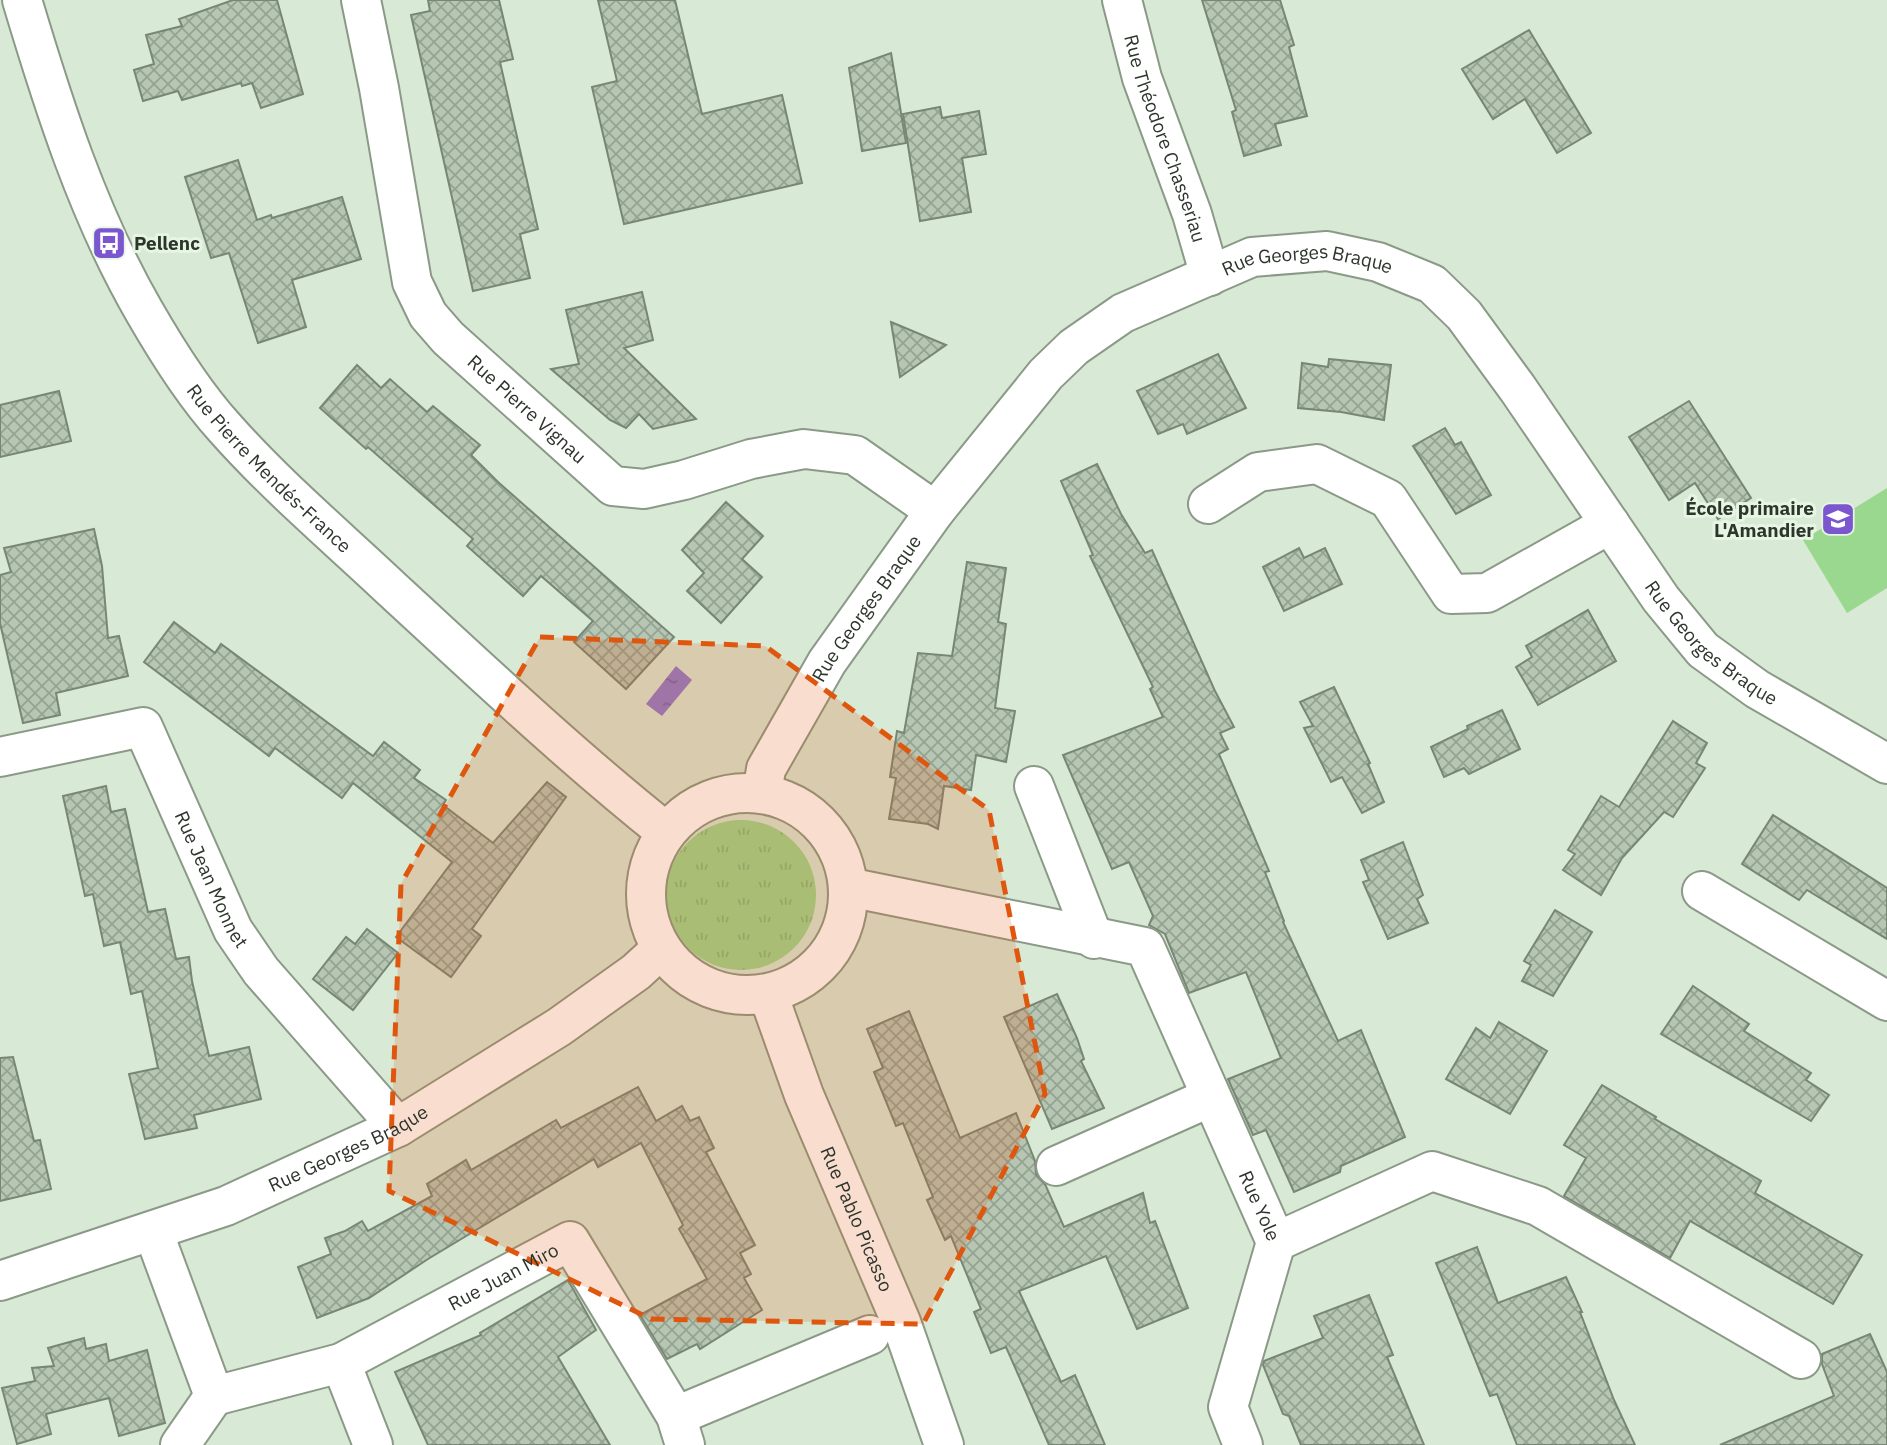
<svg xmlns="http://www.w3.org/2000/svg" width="1887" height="1445" font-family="'IBM Plex Sans',sans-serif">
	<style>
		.grass { fill: url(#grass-tufts) }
		.park { fill: #9bd88f }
		.water { fill: url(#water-ripples) }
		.building { fill: url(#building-cross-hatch); stroke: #788775; stroke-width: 2 }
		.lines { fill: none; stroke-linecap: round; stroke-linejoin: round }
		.street-casing { stroke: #8a9a87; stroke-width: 42 }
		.secondary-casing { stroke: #8a9a87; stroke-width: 42 }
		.street { stroke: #fff; stroke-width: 38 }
		.secondary { stroke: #fff; stroke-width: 38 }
		.marked { fill: #df570e; fill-opacity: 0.2; stroke: #df570e; stroke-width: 5; stroke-dasharray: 14 9; stroke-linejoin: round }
		.labels { text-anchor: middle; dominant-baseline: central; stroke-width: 6; stroke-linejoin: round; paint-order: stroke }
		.street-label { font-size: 19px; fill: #2e352d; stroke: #e5f6e2 }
		.poi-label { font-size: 19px; font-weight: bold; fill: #2e352d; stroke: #e5f6e2; text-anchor: start }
	</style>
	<defs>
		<pattern id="grass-tufts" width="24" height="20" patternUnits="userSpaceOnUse" patternTransform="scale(1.75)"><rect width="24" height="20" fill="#9bd88f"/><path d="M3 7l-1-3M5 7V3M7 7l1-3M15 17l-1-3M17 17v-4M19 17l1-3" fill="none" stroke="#86ba7c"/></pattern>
		<pattern id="water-ripples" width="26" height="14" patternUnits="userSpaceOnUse" patternTransform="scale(1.75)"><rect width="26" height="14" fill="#8f7ccc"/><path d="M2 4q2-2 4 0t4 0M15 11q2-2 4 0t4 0" fill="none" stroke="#7566a6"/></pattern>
		<pattern id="building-cross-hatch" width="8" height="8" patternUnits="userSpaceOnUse" patternTransform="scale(1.75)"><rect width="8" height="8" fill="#b6c6b3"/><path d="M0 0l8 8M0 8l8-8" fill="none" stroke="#94a292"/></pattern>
	</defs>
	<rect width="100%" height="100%" fill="#d8e9d5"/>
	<circle class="grass" cx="741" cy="895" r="75"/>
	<polygon class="park" points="1887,488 1887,588 1847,613 1803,540"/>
	<polygon class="water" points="676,666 692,680 662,716 646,704"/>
	<g class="building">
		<polygon points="233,0 277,0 303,94 261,108 252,83 242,86 241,83 182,100 178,91 143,101 134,70 154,64 146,35 182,26 179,19"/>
		<polygon points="428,0 499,0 513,59 500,62 538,229 520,234 530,278 473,291 411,15 430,11"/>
		<polygon points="598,0 675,0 702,114 782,95 802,183 624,224 592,87 617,81"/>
		<polygon points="1202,0 1280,0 1294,45 1289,47 1307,116 1275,124 1281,145 1244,156 1232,112 1236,110"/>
		<polygon points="1529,30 1591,133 1557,153 1525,99 1493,119 1462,69"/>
		<polygon points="891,53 906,143 862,151 849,68"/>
		<polygon points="940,107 942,118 979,111 986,154 962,158 971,212 920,221 903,114"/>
		<polygon points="238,160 257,220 271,215 272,218 342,197 361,259 292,280 306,327 258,343 229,253 211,258 185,177"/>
		<polygon points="642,292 653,340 624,348 696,419 653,429 639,414 626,428 610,420 551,369 579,364 566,310"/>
		<polygon points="891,322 946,345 900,377"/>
		<polygon points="1218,354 1246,408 1187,434 1183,424 1158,434 1137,391"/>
		<polygon points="1329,359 1391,365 1384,420 1341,412 1298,408 1302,363 1328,367"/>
		<polygon points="357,365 381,388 390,379 427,412 433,406 480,445 471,455 498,482 674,637 626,689 574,642 593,621 541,576 523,596 467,546 473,539 368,447 366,449 320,408"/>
		<polygon points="59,391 71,441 0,457 0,405"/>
		<polygon points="1689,401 1751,498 1718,519 1695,483 1669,500 1629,437"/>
		<polygon points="1445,428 1455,445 1461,442 1491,495 1456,514 1413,446"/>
		<polygon points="1097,464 1121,514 1145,553 1152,550 1215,691 1234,727 1220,733 1228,749 1219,754 1269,871 1265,872 1284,921 1283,922 1338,1041 1361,1030 1405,1137 1341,1166 1340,1172 1294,1192 1266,1130 1253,1135 1228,1079 1281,1058 1246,972 1189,993 1165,934 1149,925 1153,916 1129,862 1112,869 1063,755 1163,717 1150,689 1153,687 1090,556 1093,555 1061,481"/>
		<polygon points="726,502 763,536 742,559 762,577 721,623 687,591 704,573 682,550"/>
		<polygon points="94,529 102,566 108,638 119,636 128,676 56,693 60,715 23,723 0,623 0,575 11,572 4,548"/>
		<polygon points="1299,548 1304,558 1325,548 1342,584 1284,611 1263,567"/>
		<polygon points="967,562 1006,568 998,622 1006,624 995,708 1015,711 1006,762 976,755 971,790 944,786 938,829 928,824 889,819 896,778 890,777 897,731 904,733 918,653 952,656"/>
		<polygon points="1588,610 1616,661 1538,705 1516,667 1532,657 1526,646"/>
		<polygon points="174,622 215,653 221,644 373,756 384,742 420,770 414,778 446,800 443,805 493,843 547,782 566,797 472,929 481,936 451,977 396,937 452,862 353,783 342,798 275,748 269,756 144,662"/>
		<polygon points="1334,687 1370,763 1368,764 1384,802 1362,813 1342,777 1331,782 1304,728 1313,726 1300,702"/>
		<polygon points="1502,710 1520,749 1469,774 1464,768 1444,777 1431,747 1468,729 1467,726"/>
		<polygon points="1673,721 1707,743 1696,763 1705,768 1673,817 1664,812 1622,858 1601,895 1563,870 1575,854 1568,850 1601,796 1619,807"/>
		<polygon points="106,786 111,812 125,809 148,912 165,909 176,959 189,957 192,981 209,1056 249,1047 261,1099 194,1115 197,1128 145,1139 129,1074 158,1068 142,991 131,994 120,942 104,946 93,894 85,896 63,796"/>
		<polygon points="1773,815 1887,888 1887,939 1807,890 1799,900 1742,864"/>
		<polygon points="1403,842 1423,895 1417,899 1428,923 1388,939 1363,882 1369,880 1361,860"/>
		<polygon points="1555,910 1592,932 1553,996 1522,981 1531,965 1524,961"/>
		<polygon points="367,929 398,953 353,1010 313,979 346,937 355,944"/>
		<polygon points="1693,986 1749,1024 1744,1031 1811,1073 1806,1080 1829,1095 1811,1121 1661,1034"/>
		<polygon points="1057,994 1077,1038 1084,1059 1081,1061 1104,1108 1052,1129 1004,1017"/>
		<polygon points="909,1011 960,1138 1016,1113 1035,1161 1036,1174 1045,1184 1064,1227 1143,1193 1150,1223 1155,1221 1188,1308 1137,1329 1106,1256 1019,1291 1061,1382 1075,1375 1105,1445 1049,1445 1006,1347 991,1353 974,1312 981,1309 951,1236 945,1240 927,1200 933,1197 903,1123 896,1126 874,1072 883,1068 867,1029"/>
		<polygon points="1499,1022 1547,1051 1510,1114 1446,1079 1476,1028 1490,1038"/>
		<polygon points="13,1057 34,1141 40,1140 51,1189 0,1201 0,1058"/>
		<polygon points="1602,1085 1656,1117 1655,1119 1761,1181 1755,1193 1862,1255 1833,1304 1690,1221 1670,1258 1564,1196 1586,1158 1564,1145"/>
		<polygon points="638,1087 656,1121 682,1106 690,1121 699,1117 714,1148 706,1152 755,1245 740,1253 751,1274 744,1278 762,1310 700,1349 697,1344 667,1359 640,1315 707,1279 679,1229 683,1225 641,1143 598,1167 594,1159 428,1259 369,1298 317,1318 298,1267 331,1254 325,1238 345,1231 362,1221 368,1231 432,1196 427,1184 466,1160 471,1170 556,1120 561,1128"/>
		<polygon points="1477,1247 1498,1303 1566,1277 1582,1312 1580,1312 1614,1400 1635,1445 1517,1445 1497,1394 1490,1396 1436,1263"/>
		<polygon points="568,1280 596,1330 558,1357 610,1445 428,1445 395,1372 481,1335 480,1333"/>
		<polygon points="1369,1295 1393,1355 1387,1357 1424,1445 1301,1445 1289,1416 1283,1414 1263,1365 1264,1361 1323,1338 1314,1316"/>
		<polygon points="1870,1334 1887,1372 1887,1445 1720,1445 1834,1396 1822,1364 1822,1354"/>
		<polygon points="84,1338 86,1349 106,1344 109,1361 147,1350 165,1423 119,1436 109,1398 46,1414 51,1434 17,1444 2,1388 35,1381 32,1368 54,1366 48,1348"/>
	</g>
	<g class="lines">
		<g class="street-casing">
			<g id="street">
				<path id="s1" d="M361,0l18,88 33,194 16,33 20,23 165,148 31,3 40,-9 67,-21 53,-10 51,6 80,56"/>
				<path id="s2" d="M1122,0l20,78 50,136 18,62"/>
				<polyline points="1208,504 1258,472 1317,464 1388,499 1451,594 1487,593 1610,524"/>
				<path id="s3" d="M0,757l143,-30 90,203 28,41 137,156"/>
				<polyline points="1034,786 1094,939"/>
				<path id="s4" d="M762,794l4,-25 61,-107 108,-151 111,-137 28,-27 49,-34 129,-56 75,-6 51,11 54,22 32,31 54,74 143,210 42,51 54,39 130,75"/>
				<path id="s5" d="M848,887l297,60 131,295 156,-71 106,35 263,153"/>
				<polyline points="1702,891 1887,1001"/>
				<polyline points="1056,1166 1211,1097"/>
				<polyline points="153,1231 214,1396 180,1445"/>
				<path id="s6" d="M0,1281l226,-75 172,-79 161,-100 77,-55 25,-23"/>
				<polyline points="341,1363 373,1445"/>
				<path id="s7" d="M214,1396l127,-33 229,-122 106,175 9,29"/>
				<polyline points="676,1416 870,1335"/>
				<polyline points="1243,1445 1228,1407 1276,1242"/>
			</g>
		</g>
		<g class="secondary-casing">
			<g id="secondary">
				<path id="s8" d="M22,0c32,107 66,214 122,311 23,40 49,82 80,116 52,59 114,111 171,165 89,82 177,165 271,240"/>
				<circle cx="747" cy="894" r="101"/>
				<path id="s9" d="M768,994l36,101 97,227 43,123"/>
			</g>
		</g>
		<use href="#street" class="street"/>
		<use href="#secondary" class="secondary"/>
	</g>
	<path class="marked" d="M540,637l225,9 224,164 56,284 -122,230 -272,-5 -262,-128 12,-307z"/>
	<defs>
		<g id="bus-square" transform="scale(1.75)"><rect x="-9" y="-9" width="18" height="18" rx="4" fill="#7b56cf" stroke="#e5f6e2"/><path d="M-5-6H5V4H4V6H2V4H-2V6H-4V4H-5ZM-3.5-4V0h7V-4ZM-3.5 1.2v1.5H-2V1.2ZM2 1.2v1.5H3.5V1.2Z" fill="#fff"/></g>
		<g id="school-square" transform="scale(1.75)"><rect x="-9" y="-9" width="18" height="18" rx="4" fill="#7b56cf" stroke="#e5f6e2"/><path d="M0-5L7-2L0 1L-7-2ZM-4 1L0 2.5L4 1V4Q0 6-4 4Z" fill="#fff"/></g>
	</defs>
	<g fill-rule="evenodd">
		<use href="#bus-square" x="109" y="243"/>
		<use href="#school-square" x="1838" y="519"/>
	</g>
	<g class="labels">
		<g class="street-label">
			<text stroke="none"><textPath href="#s2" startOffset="145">Rue Théodore Chasseriau</textPath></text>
			<text stroke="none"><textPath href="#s4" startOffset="805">Rue Georges Braque</textPath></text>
			<text stroke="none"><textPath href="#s1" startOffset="460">Rue Pierre Vignau</textPath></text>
			<text stroke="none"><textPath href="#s8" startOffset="537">Rue Pierre Mendés-France</textPath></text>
			<text stroke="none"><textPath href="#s4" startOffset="215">Rue Georges Braque</textPath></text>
			<text stroke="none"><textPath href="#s4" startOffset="1393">Rue Georges Braque</textPath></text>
			<text stroke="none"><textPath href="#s3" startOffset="313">Rue Jean Monnet</textPath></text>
			<text stroke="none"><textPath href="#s6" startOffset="373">Rue Georges Braque</textPath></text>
			<text stroke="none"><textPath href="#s5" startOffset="586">Rue Yole</textPath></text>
			<text stroke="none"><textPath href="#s9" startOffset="242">Rue Pablo Picasso</textPath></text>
			<text stroke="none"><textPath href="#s7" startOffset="315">Rue Juan Miro</textPath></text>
		</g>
		<g class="poi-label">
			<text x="134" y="243">Pellenc</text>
			<text x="1814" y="508" text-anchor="end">École primaire<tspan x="1814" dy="22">L'Amandier</tspan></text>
		</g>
	</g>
</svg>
